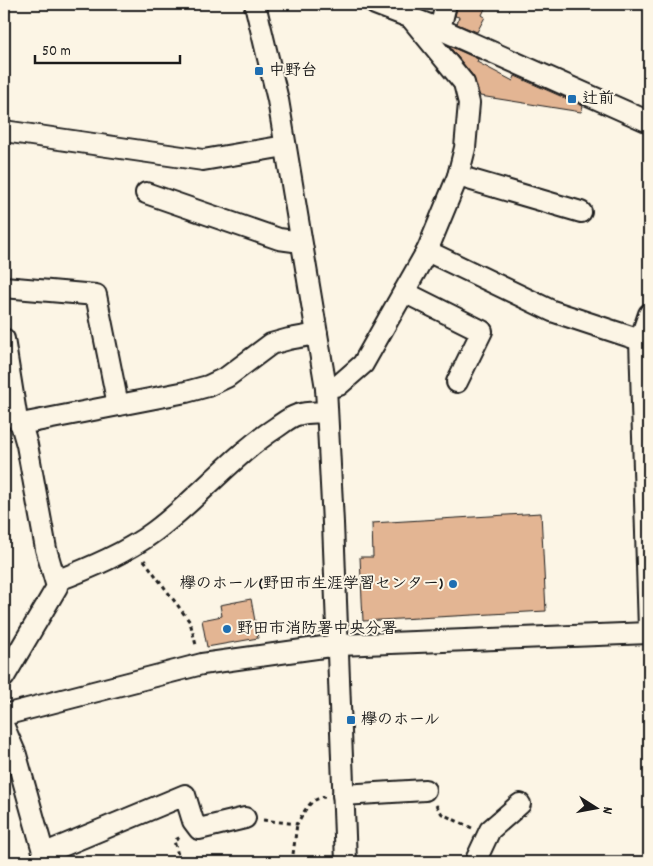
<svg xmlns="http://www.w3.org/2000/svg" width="653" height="866" font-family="Dekko,'Klee One',sans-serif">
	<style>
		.building { fill: #e3b593; stroke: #1c1c1c }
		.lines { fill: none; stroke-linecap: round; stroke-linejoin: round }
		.minor-casing { stroke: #1c1c1c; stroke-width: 24 }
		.path { stroke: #1c1c1c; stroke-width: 3; stroke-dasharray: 4 4; stroke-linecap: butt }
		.minor { stroke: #fcf5e5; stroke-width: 20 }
		.poi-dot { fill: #1f6fb2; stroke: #fcf5e5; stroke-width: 2 }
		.labels { text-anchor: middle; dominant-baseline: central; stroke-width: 4; stroke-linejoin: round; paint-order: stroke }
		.poi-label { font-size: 16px; font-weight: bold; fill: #1c1c1c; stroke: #fcf5e5; text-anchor: start }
	</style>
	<rect width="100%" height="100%" fill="#fcf5e5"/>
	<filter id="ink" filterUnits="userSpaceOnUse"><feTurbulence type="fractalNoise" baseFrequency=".02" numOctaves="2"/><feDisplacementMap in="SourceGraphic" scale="10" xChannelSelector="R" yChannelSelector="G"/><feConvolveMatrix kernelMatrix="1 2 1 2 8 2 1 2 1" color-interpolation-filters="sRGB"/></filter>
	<g filter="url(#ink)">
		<g class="building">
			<polygon points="458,4 487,4 482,15 485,17 477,32 457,24 459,17 455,16"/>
			<polygon points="449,46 478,59 477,62 513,81 515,76 583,106 581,112 480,96 473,76"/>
			<polygon points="541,513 546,611 363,621 360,557 373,557 372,523"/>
			<polygon points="251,599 258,638 207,647 202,620 222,616 220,605"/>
		</g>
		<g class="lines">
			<g class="minor-casing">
				<g id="minor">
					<polyline points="255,4 278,100 326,388 333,523 346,862"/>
					<polyline points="375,4 440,29 649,122"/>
					<polyline points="440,29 446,4"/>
					<polyline points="4,131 203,160 285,146"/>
					<polyline points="458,176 581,212"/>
					<polyline points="146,193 279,239 301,242"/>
					<polyline points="427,251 552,311 649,343"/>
					<polyline points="4,287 96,295 118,405"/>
					<polyline points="404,292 482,331 457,382"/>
					<polyline points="649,314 640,340 649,629"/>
					<polyline points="4,339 17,420 21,424 27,445 46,549 57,587 4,677"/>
					<polyline points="326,388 339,385 363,364 427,251 458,176 465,148 469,103 464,83 410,17"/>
					<polyline points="21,424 186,392 208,386 227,377 271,344 289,339 317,334"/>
					<path d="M56,581c34,-13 70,-28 99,-50 43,-32 77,-75 122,-104 6,-4 13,-10 20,-12 9,-3 20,-3 30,-2"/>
					<polyline points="4,715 202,664 338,645 649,633"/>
					<polyline points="4,727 16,755 46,862"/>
					<polyline points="343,795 425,790"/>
					<polyline points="43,854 185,795 193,821 199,829 245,818"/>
					<polyline points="475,862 490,830 520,804"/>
				</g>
			</g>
			<g class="path">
				<polyline points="144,560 190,622 196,645"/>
				<polyline points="436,805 442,814 472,828"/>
				<path d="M263,820l34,4c7,-12 13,-26 28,-27"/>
				<polyline points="180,862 174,841 182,836"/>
				<polyline points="292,862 297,824"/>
			</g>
			<use href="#minor" class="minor"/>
		</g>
	</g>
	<g class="poi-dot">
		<rect x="254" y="66" width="10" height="10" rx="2.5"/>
		<rect x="567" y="94" width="10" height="10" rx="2.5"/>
		<circle cx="453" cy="584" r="5"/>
		<circle cx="227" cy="629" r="5"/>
		<rect x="346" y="715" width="10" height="10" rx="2.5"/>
	</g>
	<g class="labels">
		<g class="poi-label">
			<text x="269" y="71">中野台</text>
			<text x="582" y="99">辻前</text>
			<text x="443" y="584" text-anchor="end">欅のホール(野田市生涯学習センター)</text>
			<text x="237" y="629">野田市消防署中央分署</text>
			<text x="361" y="720">欅のホール</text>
		</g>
	</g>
	<rect width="653" height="866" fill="none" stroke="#fcf5e5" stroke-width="20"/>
	<rect x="10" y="10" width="633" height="846" fill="none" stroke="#1c1c1c" stroke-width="2" filter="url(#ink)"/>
	<g transform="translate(596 808) rotate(101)" stroke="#fcf5e5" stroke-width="4" paint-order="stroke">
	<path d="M0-4L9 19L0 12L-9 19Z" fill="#1c1c1c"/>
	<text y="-8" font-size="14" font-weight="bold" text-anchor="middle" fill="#1c1c1c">N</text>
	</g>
	<path d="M35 55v8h145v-8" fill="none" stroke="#1c1c1c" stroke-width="2.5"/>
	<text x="42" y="55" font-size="15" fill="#1c1c1c" stroke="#fcf5e5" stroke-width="4" paint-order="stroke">50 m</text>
</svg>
